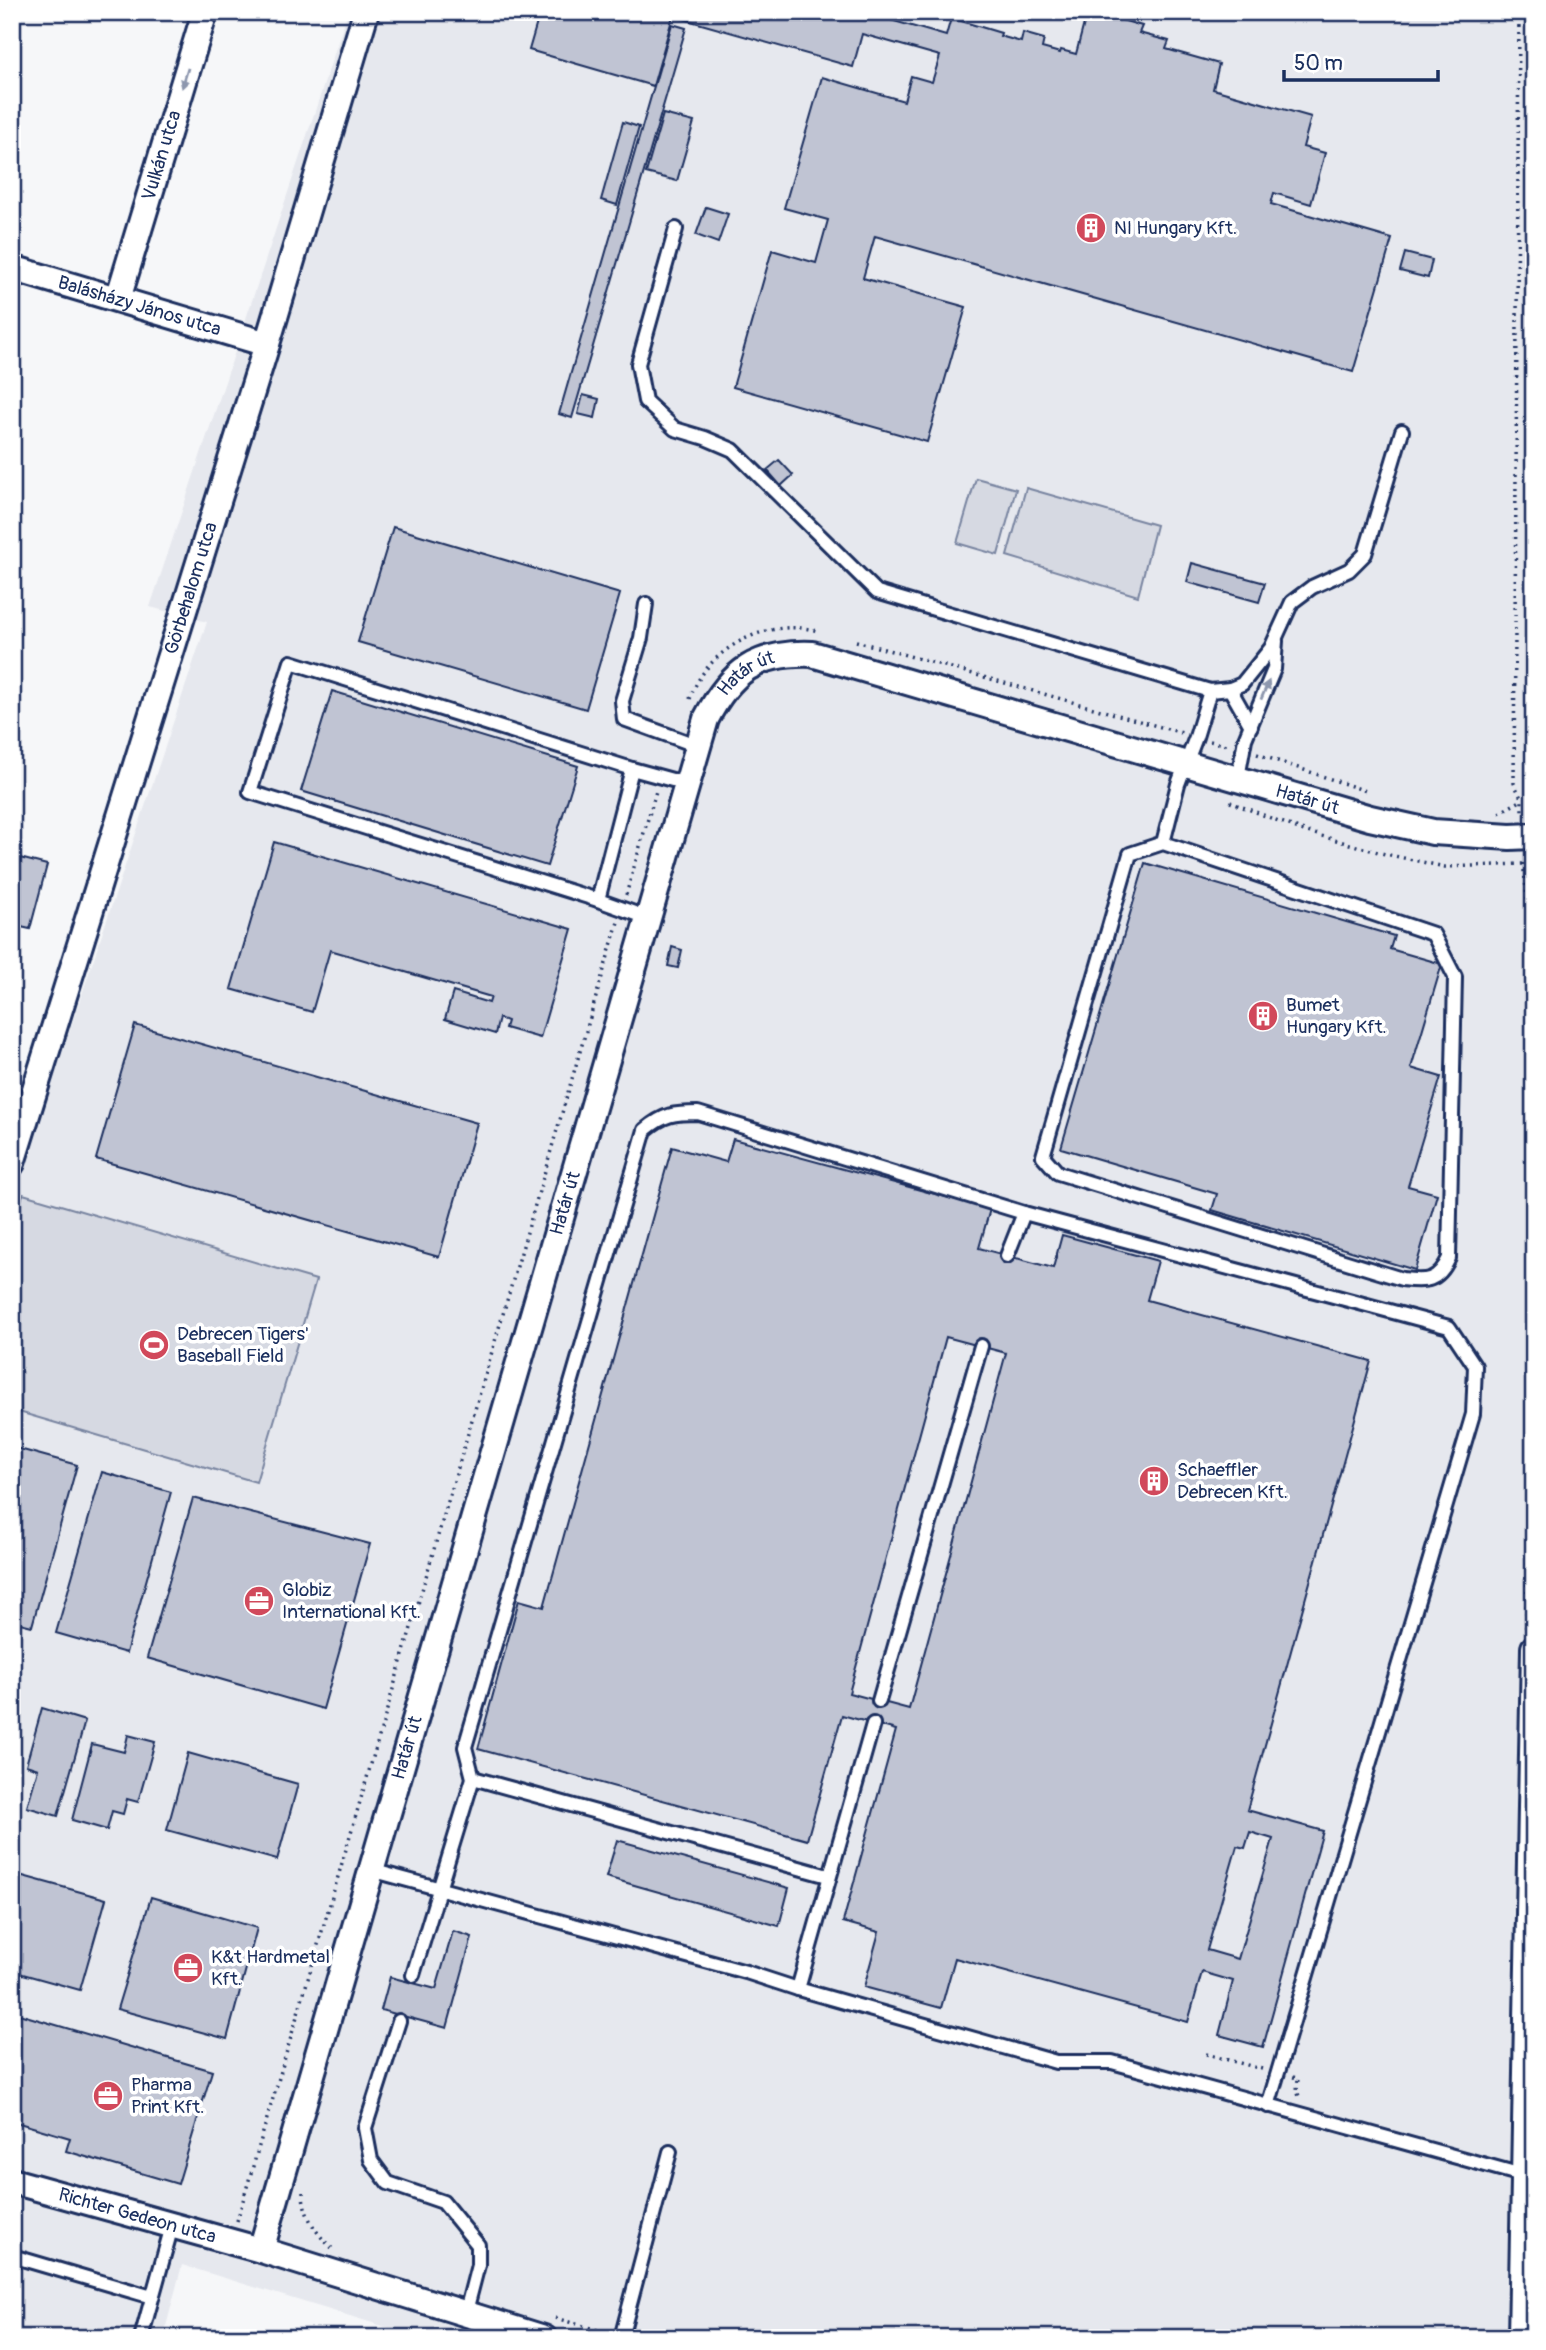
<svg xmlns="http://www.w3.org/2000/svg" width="1546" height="2350" font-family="Pangolin,sans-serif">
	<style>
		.built { fill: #e6e8ee }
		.green { fill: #d6d9e2; stroke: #7884a0; stroke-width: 2 }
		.building { fill: #c0c4d3; stroke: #1b2f5e; stroke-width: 2; fill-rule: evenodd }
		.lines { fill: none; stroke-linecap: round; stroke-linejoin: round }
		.service-casing { stroke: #1b2f5e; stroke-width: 18 }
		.minor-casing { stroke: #1b2f5e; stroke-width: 30 }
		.path { stroke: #1b2f5e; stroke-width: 3.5; stroke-dasharray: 2 5; stroke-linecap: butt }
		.service { stroke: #fff; stroke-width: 12 }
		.minor { stroke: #fff; stroke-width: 24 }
		.oneway { fill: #8d97ae }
		.labels { text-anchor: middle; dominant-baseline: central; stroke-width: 7; stroke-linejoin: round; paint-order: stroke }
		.street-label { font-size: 19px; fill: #1b2f5e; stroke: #fff }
		.poi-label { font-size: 19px; fill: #1b2f5e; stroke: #fff; text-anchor: start }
	</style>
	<rect width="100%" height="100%" fill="#f6f7f9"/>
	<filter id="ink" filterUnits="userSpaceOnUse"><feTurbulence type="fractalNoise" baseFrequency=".0143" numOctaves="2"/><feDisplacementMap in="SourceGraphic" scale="14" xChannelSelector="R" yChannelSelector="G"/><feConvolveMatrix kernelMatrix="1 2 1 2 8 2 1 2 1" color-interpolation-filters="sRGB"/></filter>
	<g filter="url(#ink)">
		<polygon class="built" points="348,12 1534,12 1534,2338 422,2338 182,2265 163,2338 12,2338 12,1202 207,622 150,607"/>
		<g class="green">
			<polygon points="976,478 1016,489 998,555 957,543"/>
			<polygon points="1026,488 1156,525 1138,596 1007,556"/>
			<polygon points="23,1194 316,1280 256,1482 12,1410 12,1228"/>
		</g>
		<g class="building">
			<polygon points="540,12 863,12 946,36 951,18 1001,33 1000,36 1021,42 1023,33 1044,39 1042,48 1060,53 1061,50 1076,54 1087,12 1095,12 1142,26 1139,33 1169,41 1166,49 1219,64 1213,89 1311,117 1303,147 1325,153 1311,204 1274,193 1271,204 1392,239 1353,372 875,236 863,278 966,307 927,442 733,387 772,250 816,263 828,220 784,208 822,77 904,101 911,76 932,82 940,56 862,34 853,67 673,16 653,86 529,50"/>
			<polygon points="672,24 686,28 572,418 559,414"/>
			<polygon points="663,114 694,122 677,181 646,173"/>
			<polygon points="623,122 639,127 617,205 601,200"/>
			<polygon points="706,207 728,214 718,243 696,235"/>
			<polygon points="1405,253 1432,260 1428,278 1400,271"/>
			<polygon points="583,395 599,399 595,418 578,414"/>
			<polygon points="779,460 793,475 781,486 767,470"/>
			<polygon points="393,527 620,594 586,709 358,642"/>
			<polygon points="1192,563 1265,583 1259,602 1187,582"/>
			<polygon points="332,691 578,766 547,866 301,791"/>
			<polygon points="274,842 572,929 540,1038 505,1028 507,1021 499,1018 495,1034 445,1019 453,992 489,1003 491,997 330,950 312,1012 231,989"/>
			<polygon points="12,856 47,865 30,929 12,925"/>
			<polygon points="1145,863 1394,936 1390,949 1442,964 1411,1068 1441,1077 1408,1186 1437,1194 1415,1270 1212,1210 1217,1194 1061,1148"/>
			<polygon points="672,947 682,950 678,968 668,966"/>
			<polygon points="135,1025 477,1123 439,1257 96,1159"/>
			<path d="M733,1139l257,70 -11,39 74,20 9,-33 96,26 -11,39 224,61 -124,449 76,21 -60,216 -44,-12 14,-54 -31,-9 -14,50 -233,-64 -14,50 -77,-21 15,-55 -36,-10 53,-192 -54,-15 -35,125 -329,-91 41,-149 25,7 128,-460 54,15zM946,1337l60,16 -97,356 -60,-16zM1250,1832l23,7 -35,120 -31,-9 30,-104 8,2z"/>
			<polygon points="12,1447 77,1465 32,1626 12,1621"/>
			<polygon points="102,1472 171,1492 126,1653 56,1633"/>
			<polygon points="193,1498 370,1544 323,1709 147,1658"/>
			<polygon points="42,1708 85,1721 58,1816 27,1807 38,1769 26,1765"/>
			<polygon points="128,1735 155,1742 138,1802 127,1799 123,1814 112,1811 107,1830 72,1820 92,1744 124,1752"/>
			<polygon points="188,1753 298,1784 277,1860 167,1830"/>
			<polygon points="617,1840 789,1888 779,1926 606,1877"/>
			<polygon points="12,1873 106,1899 80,1990 12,1971"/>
			<polygon points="151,1897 257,1928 227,2039 117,2009"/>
			<polygon points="453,1931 472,1937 447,2028 381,2010 390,1977 436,1989"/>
			<polygon points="12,2012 212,2071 178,2184 66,2151 70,2138 12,2121"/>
		</g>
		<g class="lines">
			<g class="service-casing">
				<g id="service">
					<polyline points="676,229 638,364 645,401 675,429 705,438 733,450 877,592 1210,691 1230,689 1242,684 1271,648 1292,602 1312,587 1349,570 1365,554 1402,431"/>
					<polyline points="646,604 641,638 622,701 624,719 698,746"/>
					<polyline points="1230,689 1251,726"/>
					<polyline points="1238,778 1245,739 1274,669 1276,641"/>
					<path d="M1163,843l-33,11 -87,302 15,17 344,106c24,3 36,3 47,-21l6,-281 -22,-43 -270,-91 15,-59 18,-47 14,-46"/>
					<polyline points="598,900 250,792 291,662 632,769"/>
					<polyline points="648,918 598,900 632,769 687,784"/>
					<polyline points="1007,1256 1024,1213 1449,1327 1475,1366 1473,1414 1268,2106"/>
					<polyline points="879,1701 981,1346"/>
					<polyline points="873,1724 798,1989 1056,2062 1112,2062 1522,2175"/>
					<polyline points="473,1778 828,1876"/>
					<polyline points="371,1870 746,1972 798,1989"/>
					<path d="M413,1975l60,-197 -8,-31 180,-617c19,-16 29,-17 53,-17l326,100"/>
					<polyline points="399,2021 365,2128 371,2160 388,2183 443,2202 478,2245 478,2265 465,2315"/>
					<polyline points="12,2256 152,2297"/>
					<polyline points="141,2338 172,2226"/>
					<polyline points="621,2338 670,2152"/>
				</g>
			</g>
			<g class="minor-casing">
				<g id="minor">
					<path id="s1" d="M12,268l255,76"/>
					<path id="s2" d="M118,299l87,-287"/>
					<path id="s3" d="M12,1163l255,-819 99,-332"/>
					<path id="s4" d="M12,2181l249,69 283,88"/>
					<path id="s5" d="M261,2250l445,-1531c25,-48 51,-67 106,-65l558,164 63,14 77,5 24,-1"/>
					<polyline points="1521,2338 1534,1648"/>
				</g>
			</g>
			<g class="path">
				<polyline points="1519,12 1514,783 1522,800 1522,813"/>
				<polyline points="856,641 1182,733"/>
				<path d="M690,699c16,-51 78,-82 128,-68"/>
				<polyline points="1210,741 1230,746"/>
				<polyline points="1257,754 1366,791"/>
				<polyline points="1230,802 1304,831 1385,854 1445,867 1523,864"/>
				<polyline points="1499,813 1522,800"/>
				<polyline points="1523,863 1534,953"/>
				<polyline points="626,895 656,791"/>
				<polyline points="1526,1628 1533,1388 1534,1176"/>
				<polyline points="1206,2054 1262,2069"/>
				<polyline points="1293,2077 1298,2078 1297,2091 1299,2096"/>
				<path d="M303,2192c0,22 13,42 29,56"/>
				<polyline points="237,2221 618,922"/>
				<polyline points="555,2318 605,2332"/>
			</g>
			<use href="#service" class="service"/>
			<use href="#minor" class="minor"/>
		</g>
		<defs><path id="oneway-solid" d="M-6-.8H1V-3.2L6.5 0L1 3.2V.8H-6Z" transform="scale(1.75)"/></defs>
		<g class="oneway">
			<use href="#oneway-solid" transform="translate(185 78) rotate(107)"/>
			<use href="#oneway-solid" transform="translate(1265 690) rotate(-67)"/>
		</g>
	</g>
	<defs>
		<g id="building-disc" transform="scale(1.575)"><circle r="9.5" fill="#d1495b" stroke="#fff"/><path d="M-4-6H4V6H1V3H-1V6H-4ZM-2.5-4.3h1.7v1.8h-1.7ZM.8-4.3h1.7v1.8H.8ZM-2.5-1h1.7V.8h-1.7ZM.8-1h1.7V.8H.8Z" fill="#fff"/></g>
		<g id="stadium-disc" transform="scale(1.575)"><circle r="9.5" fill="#d1495b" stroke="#fff"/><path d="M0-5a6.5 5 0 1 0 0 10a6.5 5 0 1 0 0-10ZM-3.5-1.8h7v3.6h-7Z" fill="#fff"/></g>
		<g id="office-disc" transform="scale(1.575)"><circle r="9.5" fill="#d1495b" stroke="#fff"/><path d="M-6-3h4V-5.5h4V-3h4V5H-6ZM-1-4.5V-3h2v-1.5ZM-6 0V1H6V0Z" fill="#fff"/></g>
	</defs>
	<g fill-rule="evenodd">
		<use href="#building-disc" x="1091" y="228"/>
		<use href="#building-disc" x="1263" y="1016"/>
		<use href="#stadium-disc" x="154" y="1345"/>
		<use href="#building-disc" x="1154" y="1481"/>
		<use href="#office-disc" x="259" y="1601"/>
		<use href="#office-disc" x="188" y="1968"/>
		<use href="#office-disc" x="108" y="2096"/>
	</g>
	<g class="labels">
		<g class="street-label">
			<text stroke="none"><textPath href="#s2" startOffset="150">Vulkán utca</textPath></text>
			<text stroke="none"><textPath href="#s1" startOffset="133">Balásházy János utca</textPath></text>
			<text stroke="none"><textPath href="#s3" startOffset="602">Görbehalom utca</textPath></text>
			<text stroke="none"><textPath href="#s5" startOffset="1657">Határ út</textPath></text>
			<text stroke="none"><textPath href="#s5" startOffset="2244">Határ út</textPath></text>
			<text stroke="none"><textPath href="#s5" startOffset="1090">Határ út</textPath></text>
			<text stroke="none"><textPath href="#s5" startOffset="523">Határ út</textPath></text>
			<text stroke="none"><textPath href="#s4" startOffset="130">Richter Gedeon utca</textPath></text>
		</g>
		<g class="poi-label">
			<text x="1114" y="228">NI Hungary Kft.</text>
			<text x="1286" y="1005">Bumet<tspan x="1286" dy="22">Hungary Kft.</tspan></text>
			<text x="177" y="1334">Debrecen Tigers'<tspan x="177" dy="22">Baseball Field</tspan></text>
			<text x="1177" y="1470">Schaeffler<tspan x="1177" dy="22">Debrecen Kft.</tspan></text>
			<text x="282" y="1590">Globiz<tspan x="282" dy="22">International Kft.</tspan></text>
			<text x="211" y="1957">K&amp;t Hardmetal<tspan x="211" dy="22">Kft.</tspan></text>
			<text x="131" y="2085">Pharma<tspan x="131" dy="22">Print Kft.</tspan></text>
		</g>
	</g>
	<rect width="1546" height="2350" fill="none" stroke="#fff" stroke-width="42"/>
	<rect x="21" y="21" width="1504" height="2308" fill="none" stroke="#1b2f5e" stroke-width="2.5" filter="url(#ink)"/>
	<path d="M1284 70v10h154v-10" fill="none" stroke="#1b2f5e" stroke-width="3.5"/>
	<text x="1294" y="70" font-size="21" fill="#1b2f5e" stroke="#ffffff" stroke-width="5" paint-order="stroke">50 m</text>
</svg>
